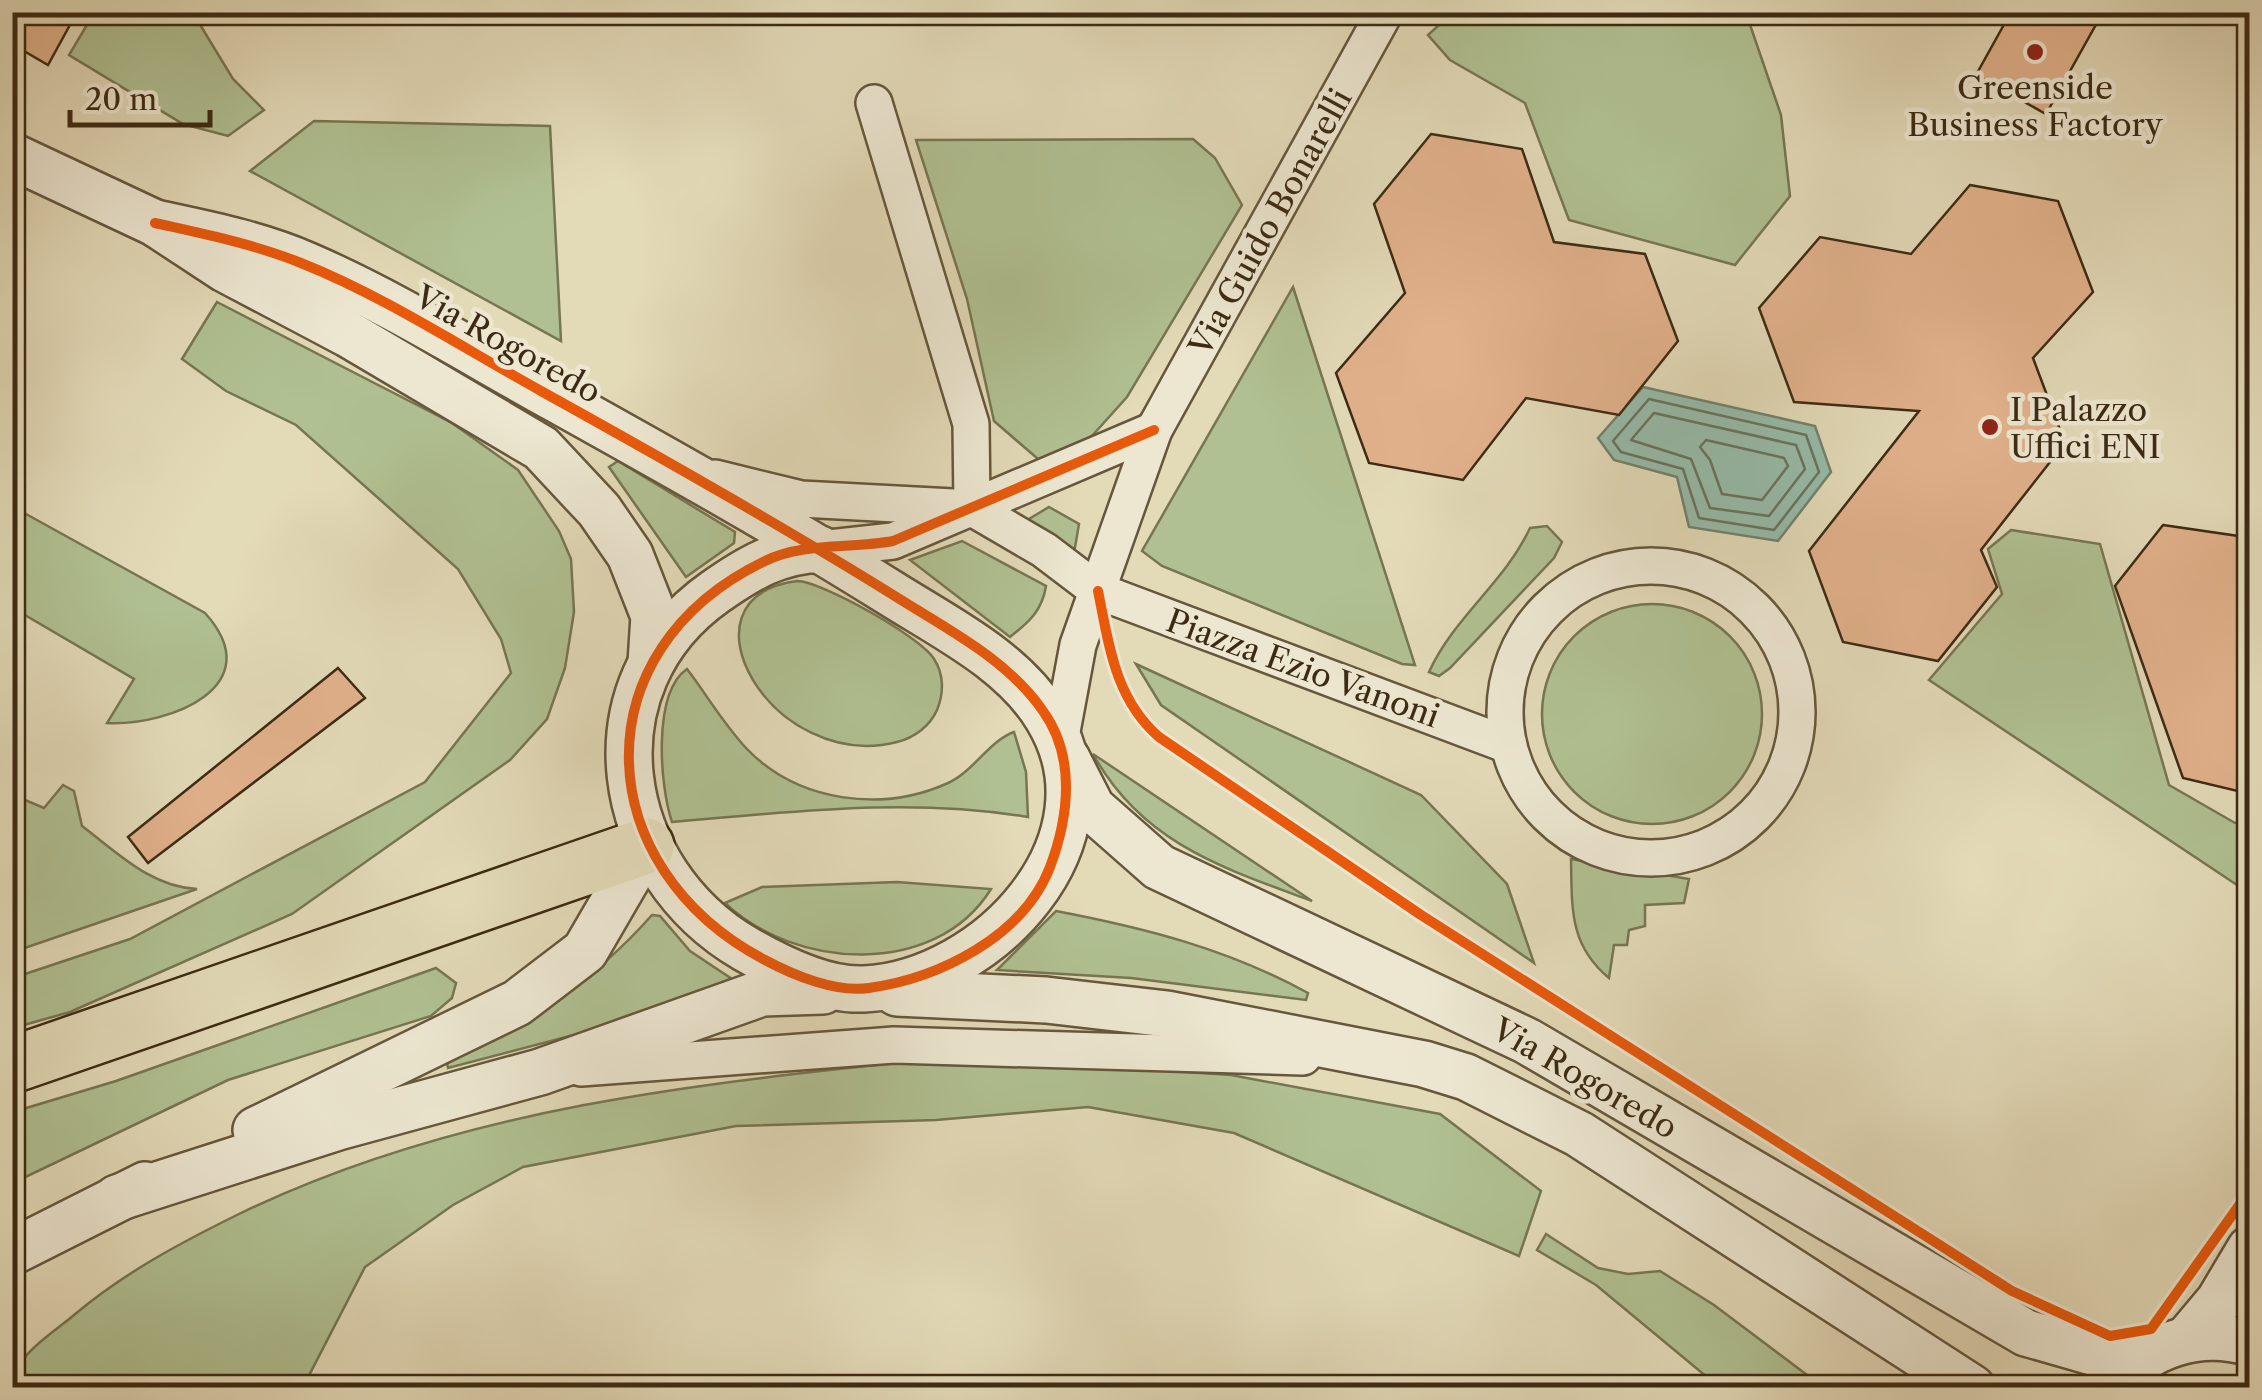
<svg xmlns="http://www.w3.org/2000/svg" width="2262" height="1400" font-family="'Libre Caslon Text',serif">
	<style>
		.green { fill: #b0c092; stroke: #767652; stroke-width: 2.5 }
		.water { fill: #96bba9; stroke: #72816d; stroke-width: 2.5 }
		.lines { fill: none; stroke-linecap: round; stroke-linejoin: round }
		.shore { stroke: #69735e; stroke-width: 2.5 }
		.building { fill: #e1b18b; stroke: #3c2b12; stroke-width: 2.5 }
		.minor-casing { stroke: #66573c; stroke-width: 40 }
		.tertiary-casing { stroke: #66573c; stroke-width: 50 }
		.trunk-casing { stroke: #3c2b12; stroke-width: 60 }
		.minor { stroke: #ede7d1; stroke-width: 35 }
		.tertiary { stroke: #ede7d1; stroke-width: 45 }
		.trunk { stroke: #e3dab8; stroke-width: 55 }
		.cycleway-casing { stroke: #ede7d1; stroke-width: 16 }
		.cycleway { stroke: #e8590c; stroke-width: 10 }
		.poi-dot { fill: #8f2418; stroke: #ede7d1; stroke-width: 4 }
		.labels { text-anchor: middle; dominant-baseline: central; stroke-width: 9; stroke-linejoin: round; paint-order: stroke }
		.poi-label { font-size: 32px; fill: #3c2b12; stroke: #ede7d1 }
		.street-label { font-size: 32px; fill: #3c2b12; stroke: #ede7d1 }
	</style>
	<rect width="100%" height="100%" fill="#e3dab8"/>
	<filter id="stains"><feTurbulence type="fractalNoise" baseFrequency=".002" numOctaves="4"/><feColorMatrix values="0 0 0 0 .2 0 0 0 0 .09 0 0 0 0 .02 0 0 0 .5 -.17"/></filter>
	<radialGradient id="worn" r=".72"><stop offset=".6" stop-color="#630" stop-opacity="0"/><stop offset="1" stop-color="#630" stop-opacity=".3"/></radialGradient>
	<g class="green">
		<polygon points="94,13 193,13 233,79 264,110 228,136 183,124 69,55"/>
		<polygon points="1452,13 1746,13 1781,115 1790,196 1735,265 1569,220 1525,103 1450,60 1428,35"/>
		<polygon points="314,121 550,126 561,341 250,171"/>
		<polygon points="1193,139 1215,158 1242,205 1127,397 1091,437 1050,459 1038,459 994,421 967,299 916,140"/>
		<polygon points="1293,287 1415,665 1402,664 1162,566 1142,551"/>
		<polygon points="217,302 452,423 518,470 559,531 571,559 574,612 565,668 547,719 510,760 292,914 70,1012 13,1028 13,978 130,939 425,782 511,673 501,639 458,569 296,425 226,391 182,359"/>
		<polygon points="618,461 735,532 734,543 686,577 609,467"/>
		<polygon points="1049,507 1079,524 1073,559 1019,525"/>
		<path d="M26,514l179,99c66,73 -35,113 -98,110l27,-44 -121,-71v-76z"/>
		<path d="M1547,526l15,16 -8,16 -104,110 -11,8 -10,-4c25,-55 76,-90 101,-144z"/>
		<polygon points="2011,530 2100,544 2169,785 2235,823 2249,818 2249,893 1929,680 2002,594 1988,549"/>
		<path d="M962,541l84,45c-4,25 -17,36 -36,51l-100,-77z"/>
		<path d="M797,581c24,0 124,56 137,78 10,15 10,34 3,51 -7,16 -23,28 -40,32 -124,32 -227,-144 -100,-161z"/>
		<circle cx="1652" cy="714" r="110"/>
		<polygon points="1136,664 1421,795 1507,884 1534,963 1161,705"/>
		<path d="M687,669c20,26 37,56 60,80 51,53 135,64 201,34 26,-12 41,-42 66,-51l12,40 2,45c-118,-20 -237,-5 -356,5 -12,-35 -20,-129 15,-153z"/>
		<path d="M1093,754l219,147c-89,-33 -170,-58 -219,-147z"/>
		<path d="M63,785l11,6 8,35c36,27 69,61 115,63l-184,63v-157l31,13z"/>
		<path d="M1571,859l118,20 -5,24 -39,2v21l-16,4 -2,15h-13l-5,33c-40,-33 -37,-70 -38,-119z"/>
		<path d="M897,882l94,7c-56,90 -197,80 -266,14l37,-16z"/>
		<path d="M1056,911c89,17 172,38 252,82l-2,7 -175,-22 -134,-8z"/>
		<path d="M652,915l8,1 30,35 42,28 -113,44 -171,45 -2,-10c82,-36 146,-75 206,-143z"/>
		<polygon points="436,968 456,983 452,998 431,1016 228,1080 13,1183 13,1112 116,1081"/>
		<path d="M955,1057l276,18 209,39 101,77 -22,65 -285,-123 -146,-26 -152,13 -200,6 -213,41 -70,38 -88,62 -62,120 -290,1c-1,-32 39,-54 61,-73 51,-43 108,-73 167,-102 225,-108 469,-131 714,-156z"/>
		<polygon points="1546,1234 1598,1268 1628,1274 1660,1271 1714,1305 1823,1387 1719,1387 1596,1285 1537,1250"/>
	</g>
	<polygon class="water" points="1643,387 1815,426 1831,472 1778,541 1689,527 1677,477 1614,460 1598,438"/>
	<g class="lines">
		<g class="shore">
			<polygon points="1649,399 1806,435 1819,472 1774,530 1699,518 1683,469 1621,452 1613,441"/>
			<polygon points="1654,413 1796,445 1805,469 1769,516 1710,508 1691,459 1631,440"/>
			<polygon points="1706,440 1784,458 1788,466 1762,500 1722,494 1710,460 1700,447"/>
		</g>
	</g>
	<g class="building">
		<polygon points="12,12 77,12 48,65 12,44"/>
		<polygon points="2011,12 2103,12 2046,114 1976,75"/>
		<polygon points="1431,134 1522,149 1554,242 1645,254 1678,341 1619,415 1526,398 1463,480 1369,463 1336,373 1405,293 1374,204"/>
		<polygon points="1970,185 2058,201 2093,292 2033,358 2065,443 1981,550 1997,587 1938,661 1843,642 1809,551 1919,411 1794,402 1759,308 1820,237 1911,254"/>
		<polygon points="2163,525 2245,537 2250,551 2250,794 2183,778 2115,586"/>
		<polygon points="338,668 365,698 148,863 128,837"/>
	</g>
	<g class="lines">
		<g class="minor-casing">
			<g id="minor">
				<polyline points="874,103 971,424 972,508"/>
				<polyline points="715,478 801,499 972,508 1044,550 1098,591 1508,745"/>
				<polyline points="820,549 893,541 1154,430"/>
				<circle cx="1651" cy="712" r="146"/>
				<polyline points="1060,742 1078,645 1154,430 1385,12"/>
				<polyline points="581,1068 894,1045 1303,1057"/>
			</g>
		</g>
		<g class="tertiary-casing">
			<g id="tertiary">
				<polyline points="12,156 155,223 225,269 348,334 541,448 599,510 630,555 654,616 651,663"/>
				<path d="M155,223c51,11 103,21 151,42 86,37 168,89 250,134 113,63 226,126 336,195 54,34 121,67 155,123 76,123 -59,266 -183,272 -39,2 -85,-21 -118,-40 -134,-78 -164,-263 -31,-357 34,-24 63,-41 105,-43"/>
				<polyline points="1067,759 1092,808 1159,867 1527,1041 2026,1333 2103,1355 2151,1353"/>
				<polyline points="897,993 1046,1000 1167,1014 1424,1064 1466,1077 1579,1134 1972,1388"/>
				<polyline points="256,1130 517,1003 585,951 646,846"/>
				<polyline points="117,1198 338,1127 540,1072 762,993 823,991"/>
				<polyline points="12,1252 145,1185"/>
				<polyline points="2188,1338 2219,1301 2250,1249"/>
				<path d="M2114,1388c29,-44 87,-60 136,-45"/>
			</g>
		</g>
		<g class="trunk-casing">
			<polyline id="trunk" points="12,1065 646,846"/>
		</g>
		<use href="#minor" class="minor"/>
		<use href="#tertiary" class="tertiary"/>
		<use href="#trunk" class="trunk"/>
		<g class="cycleway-casing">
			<g id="cycleway">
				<path d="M155,223c49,11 99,21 146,40 83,33 162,85 240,128 121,67 240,134 357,207 51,32 110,62 145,113 33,46 26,105 7,156 -27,70 -111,111 -181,121 -33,5 -76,-13 -104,-28 -177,-93 -186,-310 0,-399 38,-19 86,-12 128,-20l261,-111"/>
				<path d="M1098,591c11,54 17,108 61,146l262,178 591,376 98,45 41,-7 99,-139"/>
			</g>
		</g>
		<use href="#cycleway" class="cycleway"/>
	</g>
	<g class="poi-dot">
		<circle cx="2035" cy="52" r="10"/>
		<circle cx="1990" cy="427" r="10"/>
	</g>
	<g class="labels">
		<g class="poi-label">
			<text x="2035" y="87">Greenside<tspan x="2035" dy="37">Business Factory</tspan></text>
			<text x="2010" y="409" text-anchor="start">I Palazzo<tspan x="2010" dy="37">Uffici ENI</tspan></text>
		</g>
		<g class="street-label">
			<text transform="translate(1270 222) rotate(-61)">Via Guido Bonarelli</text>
			<text transform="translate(508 344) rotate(29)">Via Rogoredo</text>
			<text transform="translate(1303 668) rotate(20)">Piazza Ezio Vanoni</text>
			<text transform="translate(1585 1078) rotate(30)">Via Rogoredo</text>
		</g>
	</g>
	<rect width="2262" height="1400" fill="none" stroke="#e3dab8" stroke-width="50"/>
	<rect x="15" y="15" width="2232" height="1370" fill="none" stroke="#3c2b12" stroke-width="5"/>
	<rect x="25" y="25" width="2212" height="1350" fill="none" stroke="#3c2b12" stroke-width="2.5"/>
	<path d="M70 110v15h140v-15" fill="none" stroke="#3c2b12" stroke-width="5"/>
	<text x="85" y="110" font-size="30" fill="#3c2b12" stroke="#ede7d1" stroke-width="8" paint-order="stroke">20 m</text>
	<rect width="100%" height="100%" filter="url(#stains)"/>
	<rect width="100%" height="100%" fill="url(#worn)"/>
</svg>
